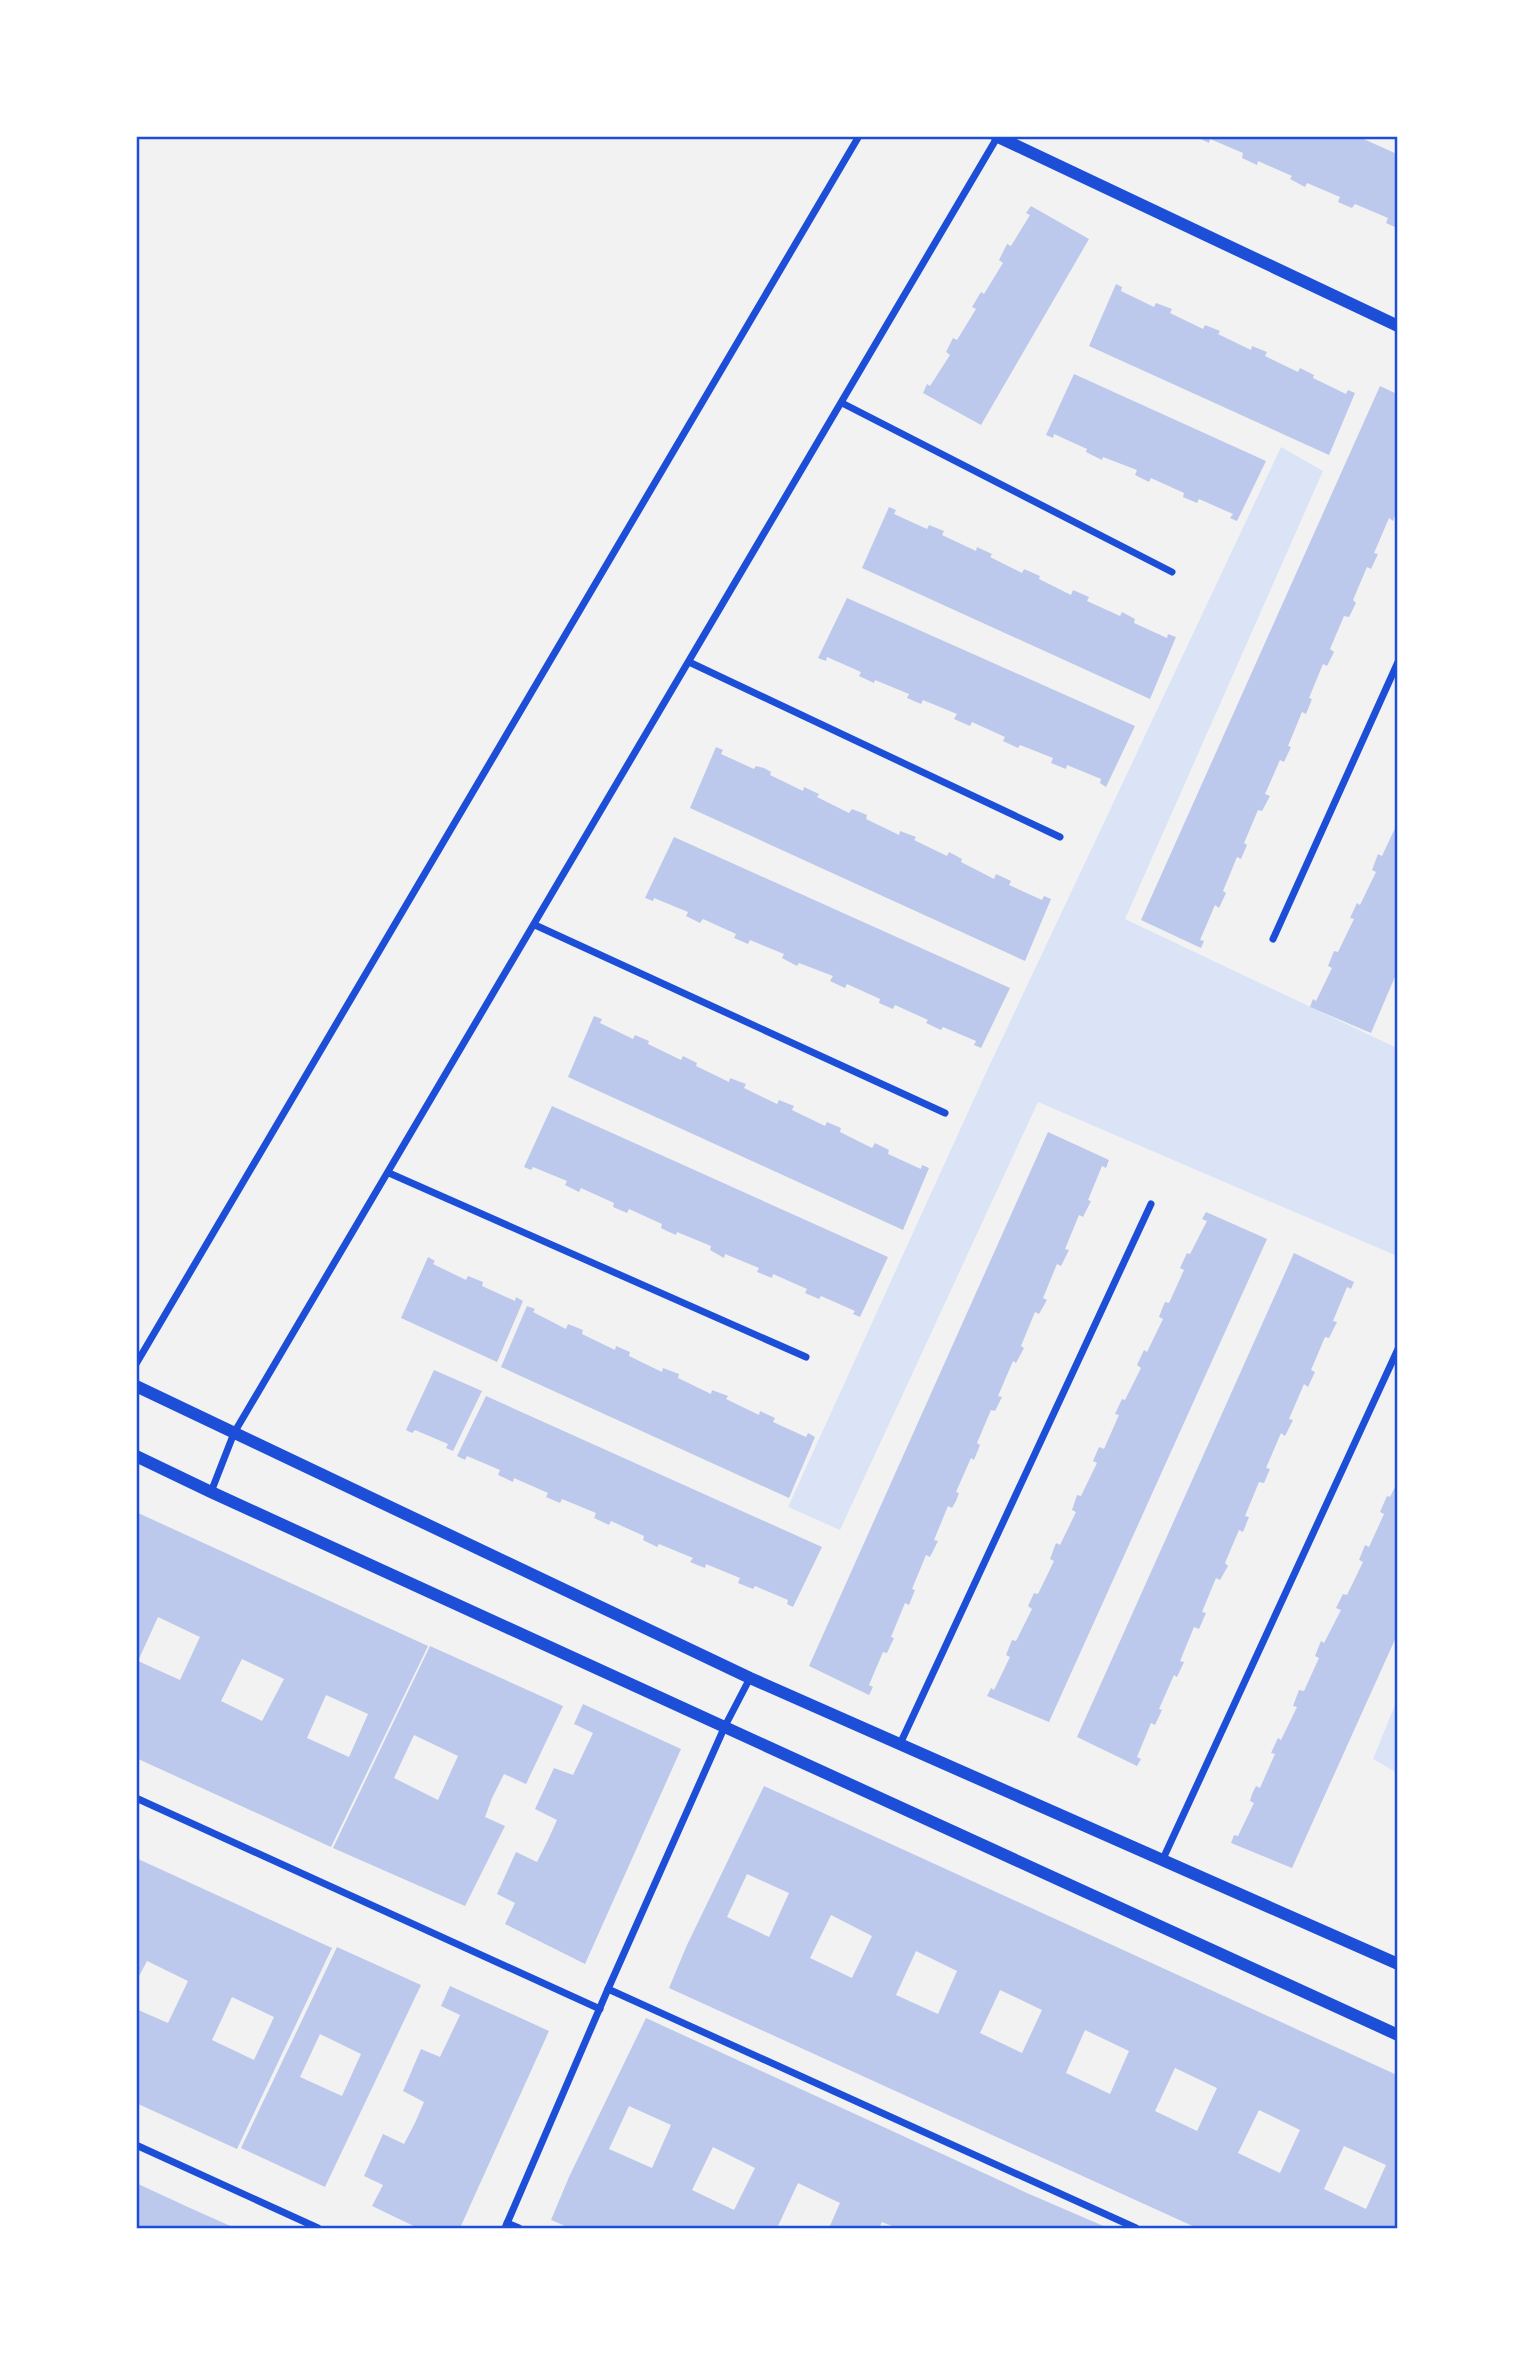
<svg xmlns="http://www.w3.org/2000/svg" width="1534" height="2365" font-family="Arial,sans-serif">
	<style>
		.green { fill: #dbe4f7 }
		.building { fill: #bdc9ec; fill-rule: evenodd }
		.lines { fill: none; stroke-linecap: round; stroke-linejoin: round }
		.minor { stroke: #1d4ed8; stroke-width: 7 }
		.tertiary { stroke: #1d4ed8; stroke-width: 12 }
		.neatline { fill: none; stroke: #1d4ed8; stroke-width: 2.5 }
	</style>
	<rect width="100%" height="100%" fill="#f2f2f2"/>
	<g class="green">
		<polygon points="1281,447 1323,471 1125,919 1397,1048 1397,1256 1038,1102 840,1530 788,1507 984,1077"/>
		<polygon points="1397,1700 1397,1773 1373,1759"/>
	</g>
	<g class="building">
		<polygon points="1194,136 1357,136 1397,154 1397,228 1386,223 1388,218 1355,204 1352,208 1338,202 1340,197 1307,183 1305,187 1290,179 1292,176 1258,161 1257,165 1242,158 1243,153 1210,139 1209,143"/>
		<polygon points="1031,206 1089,239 981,425 923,393 927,384 930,386 950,355 946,352 953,338 957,340 976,309 972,307 981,292 984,294 1003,263 999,260 1007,244 1011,246 1030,215 1026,213"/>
		<polygon points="1116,284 1122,287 1121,291 1154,307 1156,303 1172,309 1170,313 1203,329 1205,325 1220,331 1218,334 1251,350 1252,346 1267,352 1265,356 1298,372 1300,368 1314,375 1313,378 1346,394 1348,390 1355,393 1329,455 1089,346"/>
		<polygon points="1074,374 1266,461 1237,521 1230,518 1233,514 1199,499 1197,503 1183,497 1184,493 1151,478 1149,482 1135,475 1137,470 1103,457 1102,460 1086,452 1087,449 1054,434 1053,438 1046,435"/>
		<polygon points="1380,386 1397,394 1397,510 1393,521 1389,518 1374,553 1378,554 1371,569 1367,567 1353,600 1356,603 1349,617 1344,616 1330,649 1334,652 1327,666 1323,664 1309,698 1312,699 1306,714 1302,712 1288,746 1291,747 1284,762 1280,760 1265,794 1270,796 1262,811 1258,810 1244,843 1247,845 1241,859 1237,857 1223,891 1226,893 1219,908 1215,905 1200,940 1204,941 1201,948 1141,920"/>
		<polygon points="889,507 896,510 894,514 927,529 929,525 944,531 942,535 976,551 977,547 992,554 990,557 1022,573 1024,569 1040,576 1039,579 1071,595 1073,590 1089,597 1087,601 1120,616 1122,612 1135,619 1134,623 1167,638 1168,634 1176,637 1150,699 862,568"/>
		<polygon points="847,598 1135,726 1106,787 1100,783 1101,779 1067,765 1066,769 1051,763 1053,758 1020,745 1018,748 1003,741 1005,737 972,722 970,726 954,719 957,714 923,700 921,704 907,698 909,694 875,680 874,683 859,676 861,672 827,657 826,661 818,658"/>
		<polygon points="716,747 723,750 721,754 754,769 756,766 764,768 771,772 770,775 803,791 804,787 819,794 817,797 849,813 852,809 867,815 866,819 899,835 900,831 916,837 914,840 947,856 949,852 962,859 961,862 994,879 996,874 1011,881 1009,885 1042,900 1044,896 1051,899 1025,961 690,808"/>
		<polygon points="1397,824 1397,972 1371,1033 1310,1007 1313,999 1316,1001 1332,968 1328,966 1334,951 1338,952 1354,919 1350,918 1357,903 1360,905 1376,872 1372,870 1378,854 1382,856"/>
		<polygon points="674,837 1010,988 981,1048 974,1045 976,1041 943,1027 941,1030 926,1023 928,1020 895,1005 893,1009 879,1003 880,999 847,984 845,988 830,981 833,976 799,963 797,966 782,958 784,954 750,940 748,944 734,938 736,934 703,919 700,923 686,916 688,912 654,898 653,901 645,898"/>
		<polygon points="594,1016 602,1019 600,1023 633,1039 635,1035 649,1041 648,1044 681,1060 683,1056 697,1063 696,1066 729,1082 730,1078 746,1084 744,1088 777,1104 779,1100 794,1106 792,1110 825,1126 827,1122 841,1128 840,1132 872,1148 875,1143 889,1150 888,1154 921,1169 922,1165 929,1168 903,1230 568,1077"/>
		<polygon points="552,1106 888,1257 860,1317 853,1314 855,1311 821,1296 819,1299 805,1293 807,1289 773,1274 772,1278 757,1272 759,1268 725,1254 724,1258 710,1250 711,1246 677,1232 676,1235 667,1231 661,1228 662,1224 629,1209 627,1213 613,1207 614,1203 581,1188 579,1192 565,1185 567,1181 533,1167 531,1170 524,1167"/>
		<polygon points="1048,1132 1109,1160 1106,1168 1102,1166 1088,1200 1091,1201 1083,1217 1079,1215 1065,1249 1069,1250 1061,1266 1057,1264 1043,1298 1047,1300 1039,1314 1035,1312 1021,1346 1024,1348 1016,1363 1013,1361 998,1396 1002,1397 995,1411 991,1410 977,1443 980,1445 974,1460 971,1458 956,1492 959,1493 956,1501 952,1508 948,1506 934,1540 938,1541 930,1557 926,1555 912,1589 915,1590 909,1605 905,1603 891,1637 894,1638 887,1653 883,1652 869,1685 873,1687 869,1695 809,1666"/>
		<polygon points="1206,1212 1267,1239 1049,1722 987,1696 991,1688 994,1690 1010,1657 1006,1655 1012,1640 1016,1641 1032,1609 1028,1606 1034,1593 1038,1594 1054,1561 1050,1559 1056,1543 1060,1545 1076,1512 1072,1510 1077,1495 1081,1496 1097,1463 1093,1461 1099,1447 1104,1449 1119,1415 1115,1414 1122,1399 1125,1400 1141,1368 1137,1365 1144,1350 1147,1352 1163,1319 1159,1317 1162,1309 1165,1302 1169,1303 1184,1270 1180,1268 1187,1253 1190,1254 1207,1221 1202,1219"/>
		<polygon points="1294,1253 1354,1282 1351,1289 1347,1287 1333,1321 1337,1322 1329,1338 1325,1337 1311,1370 1315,1372 1308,1387 1304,1384 1289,1419 1293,1420 1285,1436 1281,1433 1266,1468 1270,1469 1264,1483 1259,1482 1245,1516 1249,1517 1243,1532 1239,1530 1225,1563 1228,1566 1220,1580 1216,1578 1202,1612 1206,1613 1199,1629 1194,1627 1180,1661 1184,1662 1177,1677 1174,1675 1159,1709 1162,1710 1155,1725 1151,1723 1137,1757 1141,1759 1137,1766 1077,1737"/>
		<polygon points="428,1257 435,1261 433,1264 466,1280 468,1276 483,1282 482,1286 515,1301 516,1297 523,1301 497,1362 401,1318"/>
		<polygon points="527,1306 535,1309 533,1312 566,1329 568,1324 583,1330 582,1334 615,1350 616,1346 630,1352 629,1356 662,1372 663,1368 679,1374 678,1378 711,1394 712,1390 728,1396 726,1399 759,1415 760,1411 775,1418 773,1422 806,1437 808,1433 815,1437 789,1498 501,1367"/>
		<polygon points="434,1370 482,1391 453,1451 446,1448 448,1444 415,1430 412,1433 406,1430"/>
		<polygon points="486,1396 822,1547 793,1607 787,1604 788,1600 755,1586 753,1589 738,1583 740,1578 706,1564 705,1568 690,1562 693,1558 659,1544 657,1547 643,1540 644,1536 611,1521 609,1525 594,1518 596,1513 562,1499 560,1503 546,1497 548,1493 514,1478 513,1482 498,1475 500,1470 467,1456 465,1460 457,1456"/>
		<polygon points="1397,1483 1397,1635 1292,1868 1231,1843 1234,1835 1238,1836 1254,1803 1250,1801 1252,1794 1256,1786 1260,1788 1275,1754 1271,1753 1278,1738 1281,1740 1297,1707 1293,1706 1299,1690 1304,1691 1319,1658 1315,1656 1321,1641 1324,1643 1341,1610 1336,1608 1343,1594 1347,1595 1363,1562 1359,1560 1365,1545 1369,1547 1384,1514 1380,1512 1387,1496 1390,1497"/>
		<path d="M136,1512l292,134 -97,201 -195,-89zM158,1617l42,20 -20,43 -42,-19zM242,1659l42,20 -22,42 -41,-20zM326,1695l42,19 -19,43 -42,-19z"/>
		<path d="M430,1646l133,60 -37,78 -22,-10 -12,24 -7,19 20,9 -40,80 -132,-58zM414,1735l44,21 -20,44 -44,-22z"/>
		<polygon points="583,1704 681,1749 585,1964 505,1924 515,1903 497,1894 516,1852 537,1862 548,1840 557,1820 535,1809 554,1768 573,1775 593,1733 574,1724"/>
		<path d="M764,1786l633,289v153h-200l-528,-240 18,-43zM747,1874l42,19 -20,44 -42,-20zM831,1915l41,21 -20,42 -42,-20zM916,1951l41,20 -19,43 -42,-19zM1000,1990l42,20 -20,43 -42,-20zM1085,2030l44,21 -19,43 -44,-21zM1175,2068l42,20 -20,43 -42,-20zM1259,2110l41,20 -20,43 -42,-20zM1344,2146l42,19 -20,44 -42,-20z"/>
		<path d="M136,1858l196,90 -95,201 -101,-46v-94l32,14 20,-42 -41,-20 -11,21zM232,1997l42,20 -20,43 -42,-20z"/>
		<path d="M337,1947l84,38 -96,202 -84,-39zM320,2034l41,20 -19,42 -42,-19z"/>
		<polygon points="450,1986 549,2031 460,2228 418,2228 372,2206 383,2185 364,2176 383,2134 404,2144 415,2123 424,2102 403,2091 421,2049 440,2057 460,2015 441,2006"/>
		<path d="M646,2018l381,175 81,35h-211l-15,-6 -3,6h-50l11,-25 -42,-20 -20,43 5,2h-213l-19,-8 18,-43zM629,2106l42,19 -19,43 -43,-19zM713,2147l42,21 -21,42 -42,-20z"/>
		<polygon points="136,2183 190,2208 235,2228 136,2228"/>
	</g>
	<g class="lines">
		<g class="minor">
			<polyline points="842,403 1172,572"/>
			<polyline points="689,662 1060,837"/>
			<polyline points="535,925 945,1113"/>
			<polyline points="1273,939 1398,662"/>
			<polyline points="389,1173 806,1357"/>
			<polyline points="136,1364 859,136"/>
			<polyline points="211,1492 234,1433 998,136"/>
			<polyline points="900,1744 1151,1204"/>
			<polyline points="136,1798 600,2009"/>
			<polyline points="1162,1861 1398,1349"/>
			<polyline points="608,1989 1136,2228"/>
			<polyline points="136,2145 318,2228"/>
			<polyline points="507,2223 519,2228"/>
			<polyline points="505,2228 608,1989 725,1726 750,1678"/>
		</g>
		<g class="tertiary">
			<polyline points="996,136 1398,326"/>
			<polyline points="136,1386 750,1678 1398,1964"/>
			<polyline points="136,1456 211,1492 1398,2035"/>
		</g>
	</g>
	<rect width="1534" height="2365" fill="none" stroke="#ffffff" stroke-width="276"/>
	<rect x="138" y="138" width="1258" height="2089" class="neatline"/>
</svg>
